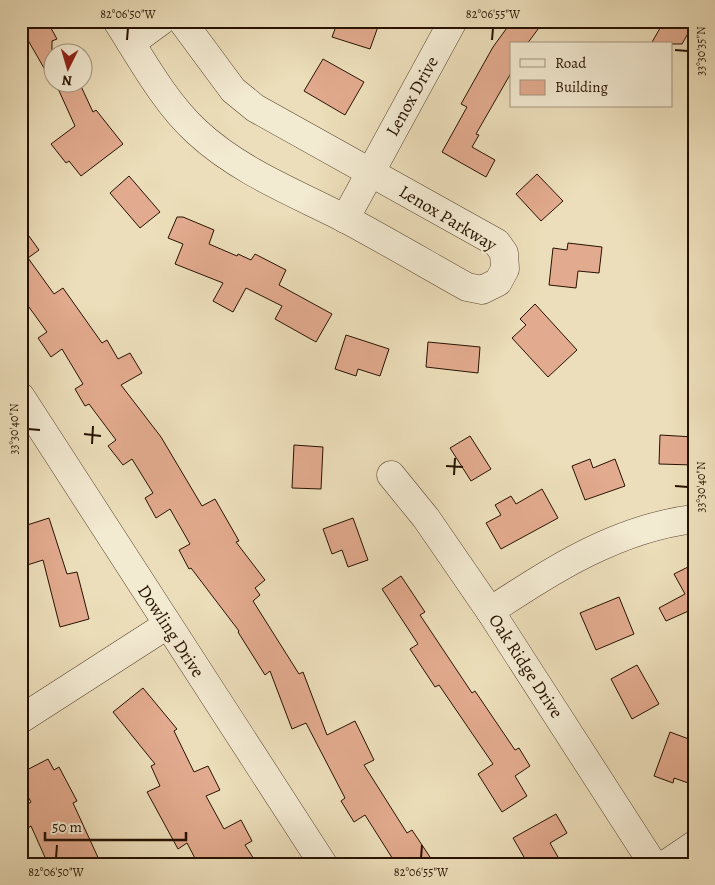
<svg xmlns="http://www.w3.org/2000/svg" width="715" height="885" font-family="Alegreya,serif">
	<style>
		.building { fill: #e2aa8e; stroke: #271201 }
		.lines { fill: none; stroke-linecap: round; stroke-linejoin: round }
		.minor-casing { stroke: #58452f; stroke-width: 29 }
		.minor { stroke: #f3ead2; stroke-width: 28 }
		.ticks { fill: none; stroke: #271201; stroke-width: 2 }
		.labels { text-anchor: middle; dominant-baseline: central; stroke-width: 4.5; stroke-linejoin: round; paint-order: stroke }
		.street-label { font-size: 18px; fill: #271201; stroke: #f3ead2 }
		.neatline { fill: none; stroke: #271201; stroke-width: 2 }
		.ticks-label { font-size: 12px; text-anchor: middle; fill: #271201 }
	</style>
	<rect width="100%" height="100%" fill="#ecdeba"/>
	<filter id="stains"><feTurbulence type="fractalNoise" baseFrequency=".004" numOctaves="4"/><feColorMatrix values="0 0 0 0 .2 0 0 0 0 .09 0 0 0 0 .02 0 0 0 .5 -.17"/></filter>
	<radialGradient id="worn" r=".72"><stop offset=".6" stop-color="#630" stop-opacity="0"/><stop offset="1" stop-color="#630" stop-opacity=".3"/></radialGradient>
	<g class="building">
		<polygon points="21,21 47,21 57,39 52,41 52,82 21,28"/>
		<polygon points="338,21 380,21 370,49 332,37"/>
		<polygon points="512,21 544,21 527,44 511,44 511,73 476,134 479,135 472,147 495,160 486,177 442,152 467,107 461,104 493,47"/>
		<polygon points="664,21 694,21 694,23 682,44 651,44"/>
		<polygon points="323,59 364,82 345,115 304,91"/>
		<polygon points="55,82 79,82 93,112 96,110 123,144 81,176 69,161 66,163 51,144 75,126"/>
		<polygon points="537,174 563,201 541,221 516,194"/>
		<polygon points="129,176 160,212 140,228 110,193"/>
		<polygon points="177,217 183,217 214,230 209,244 237,256 238,254 251,260 255,254 286,270 279,285 332,314 316,342 275,319 282,306 246,288 233,312 213,301 223,283 175,264 183,244 168,238"/>
		<polygon points="21,225 39,250 28,258 54,294 63,288 102,343 107,340 118,359 130,353 142,373 121,385 161,437 202,506 215,499 239,541 236,542 265,580 255,588 260,595 253,601 299,674 303,672 327,735 355,721 374,760 364,765 407,833 412,830 430,857 420,864 396,864 365,815 354,822 341,801 345,798 306,723 292,729 270,671 265,675 238,632 239,631 191,568 189,569 179,550 190,544 170,509 156,518 145,498 153,493 132,459 123,465 108,446 116,440 89,404 85,406 75,389 83,384 62,349 51,357 38,338 47,332 21,296"/>
		<polygon points="568,243 602,247 599,273 578,271 576,288 549,285 553,248 567,250"/>
		<polygon points="535,304 577,350 548,377 512,338 526,325 520,319"/>
		<polygon points="346,335 389,349 380,376 358,369 356,376 335,369"/>
		<polygon points="428,342 480,347 478,373 426,367"/>
		<polygon points="660,435 694,437 694,465 659,464"/>
		<polygon points="470,436 491,469 471,481 450,448"/>
		<polygon points="294,445 323,447 321,489 292,488"/>
		<polygon points="590,459 593,468 615,459 625,486 585,500 572,466"/>
		<polygon points="542,489 558,518 501,549 486,523 501,515 495,505 511,496 516,504"/>
		<polygon points="49,518 67,574 77,572 89,619 60,627 43,560 21,567 21,527"/>
		<polygon points="353,518 368,560 348,567 342,550 332,554 323,529"/>
		<polygon points="694,564 694,611 693,609 666,621 659,608 685,594 674,574"/>
		<polygon points="401,576 425,612 420,615 472,693 475,691 515,750 519,748 530,766 515,776 527,796 502,812 478,774 493,764 439,685 435,687 410,649 418,644 382,589"/>
		<polygon points="619,597 634,634 596,650 580,613"/>
		<polygon points="637,665 659,704 632,719 611,679"/>
		<polygon points="143,688 177,729 174,731 194,772 208,766 220,790 206,796 224,829 241,820 252,841 245,845 257,864 198,864 187,843 178,849 147,792 160,786 151,766 155,764 113,712"/>
		<polygon points="670,732 694,741 694,785 674,778 673,783 654,776"/>
		<polygon points="48,759 54,770 59,767 77,801 73,803 101,864 48,864 31,826 28,828 21,815 21,808 31,802 21,784 21,773"/>
		<polygon points="556,814 567,833 550,843 562,864 528,864 513,838"/>
	</g>
	<g class="lines">
		<g class="minor-casing">
			<g id="minor">
				<path d="M117,21c23,36 48,82 80,111 42,39 96,60 147,86 41,22 82,46 123,69l15,3 16,-8 7,-13 -1,-16 -7,-10 -242,-135 -22,-18 -51,-69"/>
				<polyline points="131,43 161,21"/>
				<polyline points="345,219 453,21"/>
				<polyline points="21,397 323,864"/>
				<polyline points="391,475 426,518 490,611 653,864"/>
				<path d="M490,611c63,-41 127,-83 204,-92"/>
				<polyline points="21,719 167,625"/>
				<polyline points="666,864 694,845"/>
			</g>
		</g>
		<use href="#minor" class="minor"/>
	</g>
	<path class="ticks" d="M127,40l1,-12M492,40l1,-12M675,50l13,1M28,429l12,1M84,434l17,2M92,444l1,-18M446,466l17,1M454,475l1,-17M675,486l13,1M56,858l1,-13M421,858l1,-13"/>
	<g class="labels">
		<g class="street-label">
			<text transform="translate(412 96) rotate(-61)">Lenox Drive</text>
			<text transform="translate(448 218) rotate(31)">Lenox Parkway</text>
			<text transform="translate(171 631) rotate(57)">Dowling Drive</text>
			<text transform="translate(526 666) rotate(57)">Oak Ridge Drive</text>
		</g>
	</g>
	<rect width="715" height="885" fill="none" stroke="#ecdeba" stroke-width="55"/>
	<rect x="510" y="42" width="162" height="65" fill="#f3ead2" stroke="#a1947e"/>
	<rect x="520" y="59" width="25" height="8" fill="#f3ead2" stroke="#a1947e"/>
	<text x="555" y="68" font-size="15" fill="#271201">Road</text>
	<rect x="520" y="80" width="25" height="15" fill="#e2aa8e" stroke="#a1947e"/>
	<text x="555" y="92" font-size="15" fill="#271201">Building</text>
	<g transform="translate(68 68) rotate(185)"><circle r="24" fill="#f3ead2" stroke="#a1947e"/>
	<path d="M0-4L9 19L0 12L-9 19Z" fill="#8f2418"/>
	<text y="-8" font-size="14" font-weight="bold" text-anchor="middle" fill="#271201">N</text>
	</g>
	<path d="M45 832v8h141v-8" fill="none" stroke="#271201" stroke-width="2.5"/>
	<text x="52" y="832" font-size="15" fill="#271201" stroke="#f3ead2" stroke-width="4" paint-order="stroke">50 m</text>
	<rect x="28" y="28" width="660" height="830" class="neatline"/>
	<g class="ticks-label">
		<text x="128" y="18">82°06'50"W</text>
		<text x="493" y="18">82°06'55"W</text>
		<text transform="translate(701 51) rotate(-90)" y="4">33°30'35"N</text>
		<text transform="translate(14 429) rotate(-90)" y="4">33°30'40"N</text>
		<text transform="translate(701 487) rotate(-90)" y="4">33°30'40"N</text>
		<text x="56" y="876">82°06'50"W</text>
		<text x="421" y="876">82°06'55"W</text>
	</g>
	<rect width="100%" height="100%" filter="url(#stains)"/>
	<rect width="100%" height="100%" fill="url(#worn)"/>
</svg>
